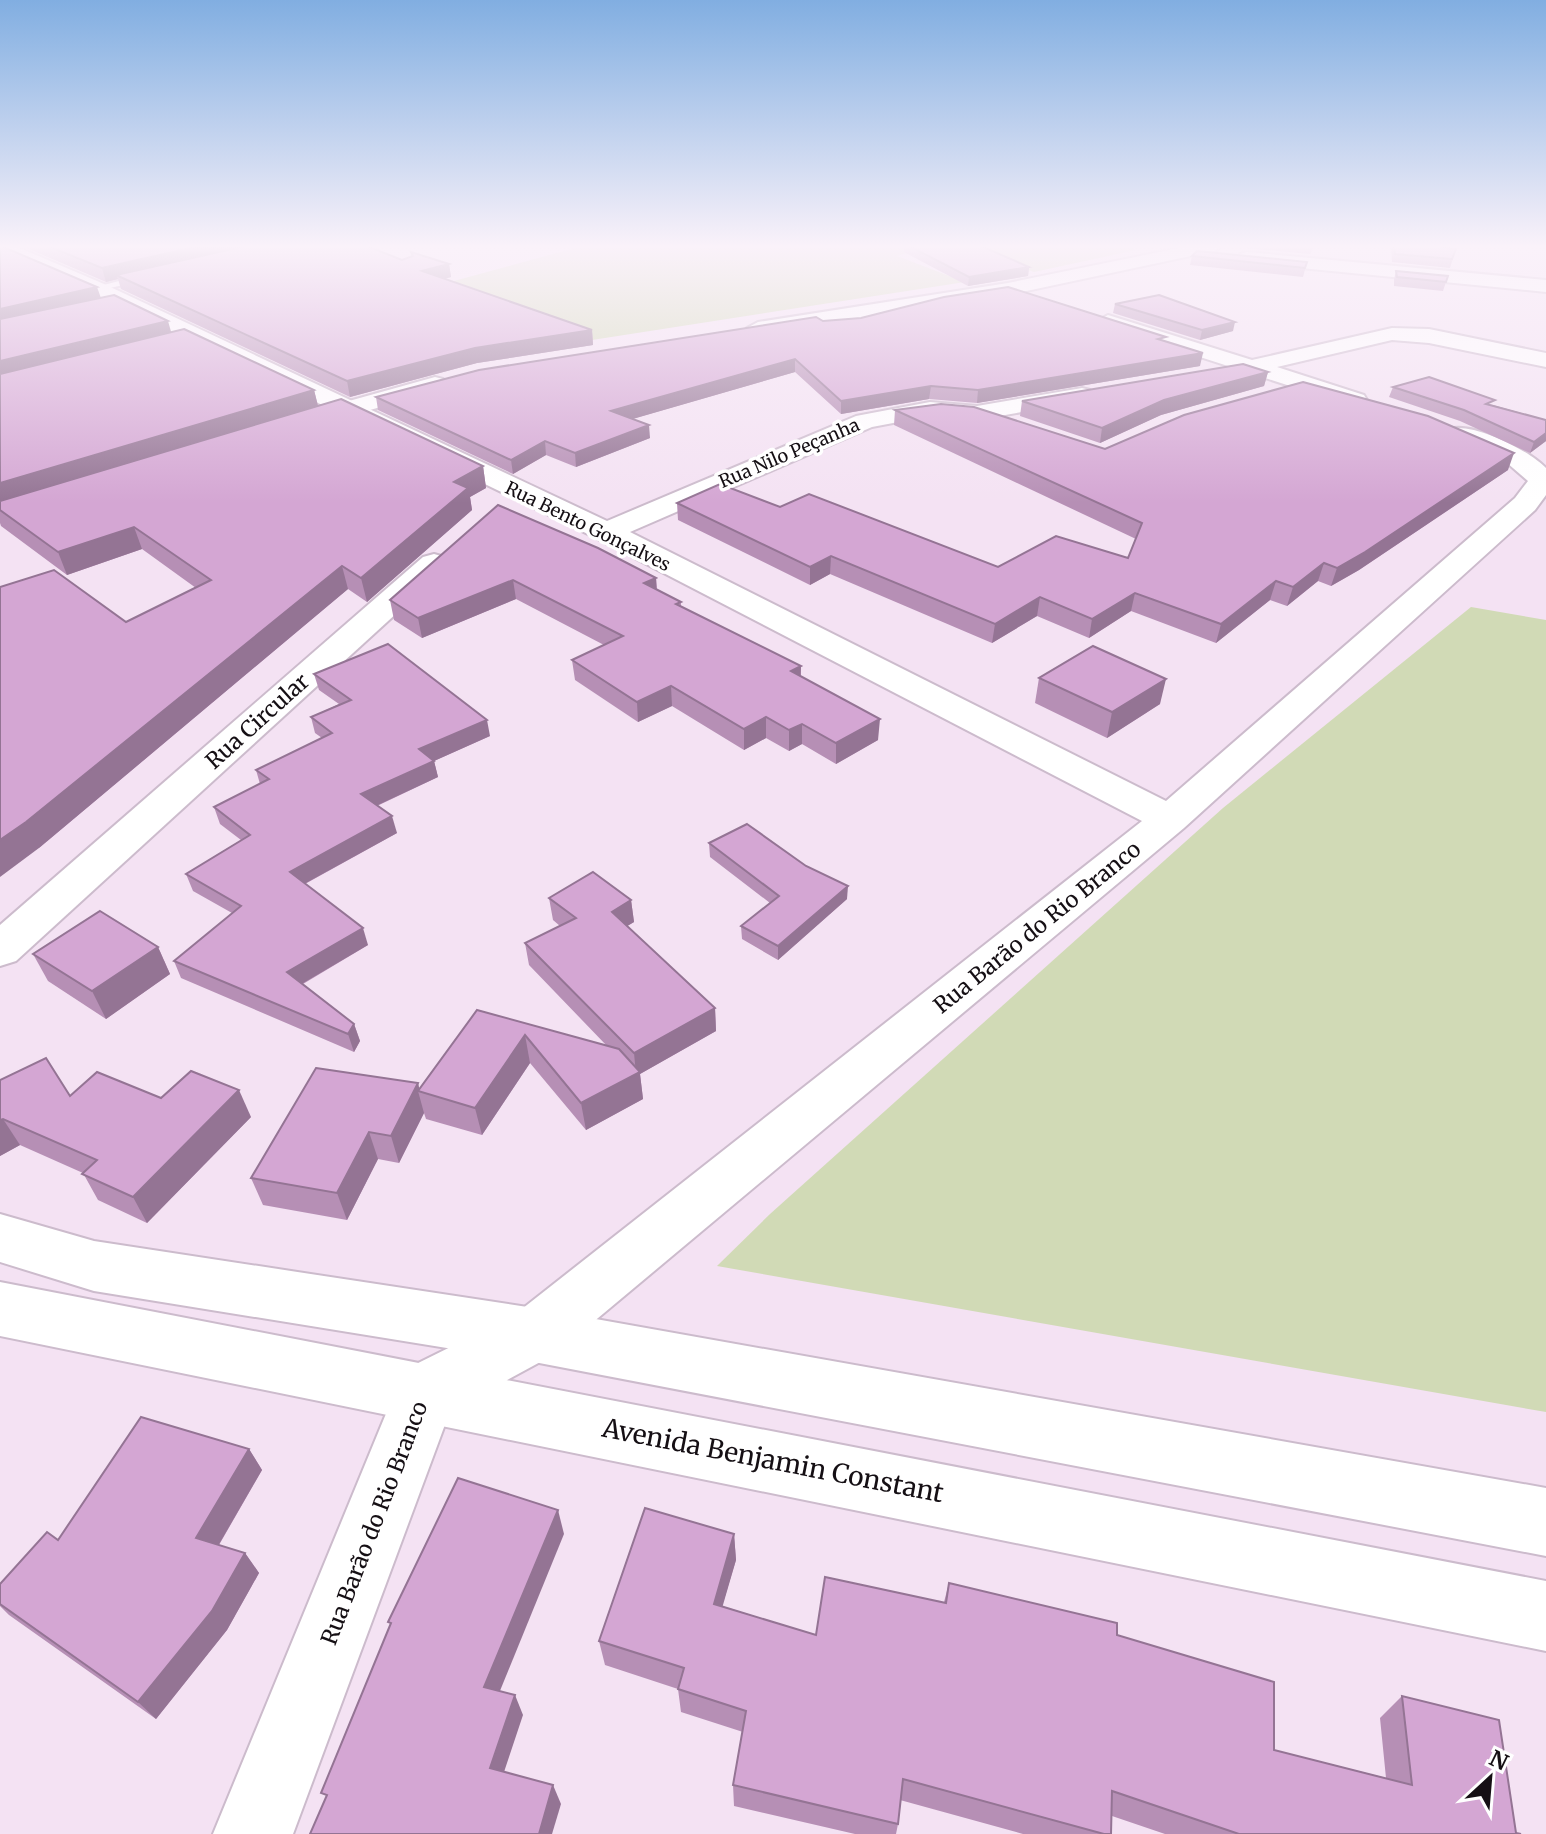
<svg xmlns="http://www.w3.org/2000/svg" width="1546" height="1834" font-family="Merriweather,serif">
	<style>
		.green { fill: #d1dab6 }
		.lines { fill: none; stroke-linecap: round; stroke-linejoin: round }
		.service-casing { stroke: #cbc; stroke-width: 4 }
		.minor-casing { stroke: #cbc; stroke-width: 4 }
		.tertiary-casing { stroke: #cbc; stroke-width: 4 }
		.secondary-casing { stroke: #cbc; stroke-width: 4 }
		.service { fill: #fff; fill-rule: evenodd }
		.minor { fill: #fff; fill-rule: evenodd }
		.tertiary { fill: #fff; fill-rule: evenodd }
		.secondary { fill: #fff; fill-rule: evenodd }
		.wall { fill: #b68fb5 }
		.shaded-wall { fill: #947494 }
		.building { fill: #d4a6d3; stroke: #947494; stroke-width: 2 }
		.labels { text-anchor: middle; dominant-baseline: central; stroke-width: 7; stroke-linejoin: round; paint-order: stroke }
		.far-street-label { font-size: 18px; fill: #150f14; stroke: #fff }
		.street-label { font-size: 22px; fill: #150f14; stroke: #fff }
		.near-street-label { font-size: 26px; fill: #150f14; stroke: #fff }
	</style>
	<rect width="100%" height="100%" fill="#f4e2f3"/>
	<g class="green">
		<polygon points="582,246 928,246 897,256 965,282 592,340 417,291"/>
		<polygon points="959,246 1129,246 1136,250 1034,272"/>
		<polygon points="1471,607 1546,620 1546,1412 717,1266 770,1214 1223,808"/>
	</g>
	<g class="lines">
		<g class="service-casing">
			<polygon id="service" points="146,274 149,279 97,291 92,288"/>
		</g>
		<g class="minor-casing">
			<g id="minor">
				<path d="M0,246h15l89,38 503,237 249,-105 74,-14 47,4 105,-18 8,2 4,5 -4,5 -113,20 -47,-4 -58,11 -242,105 536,269 349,-303 13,-17 -22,-19 -57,-23 -4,-5 4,-5c25,-7 79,21 97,39v27l-11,15 -351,318 -629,526 -105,57 -157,423h-80l191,-464 109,-54 629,-495 -546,-283 -506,-246 -90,-39z"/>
				<polygon points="1247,252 1546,280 1546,292 1240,262 1240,254"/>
				<polygon points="1108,315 1252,360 1392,328 1429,329 1546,353 1546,367 1429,343 1392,340 1277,367 1364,395 1367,400 1364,405 1355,407 1101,325 1097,321"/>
				<polygon points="434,554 445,557 449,563 445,569 16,961 0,966 0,925 423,557"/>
			</g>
		</g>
		<g class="tertiary-casing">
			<g id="tertiary">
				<polygon points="1189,246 1223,246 1214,251 1008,295 758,334 747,328 758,322 1008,283"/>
				<polygon points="435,377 443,379 447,384 443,389 297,431 284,423 288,418"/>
			</g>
		</g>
		<g class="secondary-casing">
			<g id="secondary">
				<polygon points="0,1214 94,1241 534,1308 1546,1488 1546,1556 534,1362 94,1291 0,1262"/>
				<polygon points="0,1282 1546,1581 1546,1651 0,1336"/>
			</g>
		</g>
		<use href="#service" class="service"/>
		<use href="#minor" class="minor"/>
		<use href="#tertiary" class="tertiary"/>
		<use href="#secondary" class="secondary"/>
	</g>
	<g class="wall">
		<polygon points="0,246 101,298 171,332 314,390 318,406 483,466 486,488 470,497 472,510 367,602 348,589 39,848 126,622 196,588 142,549 67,575 1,526 0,523"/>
		<polygon points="22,246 367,246 402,260 412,257 411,252 449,264 451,277 445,279 592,330 593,345 477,363 350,397 121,289 118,279 106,282"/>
		<polygon points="904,246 981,246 1029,267 1028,276 968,286 904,252"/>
		<polygon points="1224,246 1314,246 1310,254"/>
		<polygon points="1391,246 1437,246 1456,249 1450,268 1392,262"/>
		<polygon points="1192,256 1307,262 1303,277 1190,265"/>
		<polygon points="1396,271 1448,276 1443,291 1394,286 1394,280"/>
		<polygon points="1115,304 1233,331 1200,340 1113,313"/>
		<polygon points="823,321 1165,341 1200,366 977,403 929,399 841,414 795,372 632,419 650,438 576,467 546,455 513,474 378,410 376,397"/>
		<polygon points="1268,372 1264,386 1161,415 1100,443 1020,416 1022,401"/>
		<polygon points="1393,387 1493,405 1546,420 1546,441 1530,453 1460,421 1389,397"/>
		<polygon points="895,410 1105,449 1508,470 1359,570 1331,586 1318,581 1287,606 1270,600 1216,643 1131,611 1089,638 1037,616 992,643 830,574 810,585 678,520 677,503 780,507 998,567 1128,558 1136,539 894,425"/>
		<polygon points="498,505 656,578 657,590 681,602 681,607 801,666 801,676 878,740 836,764 802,744 789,751 766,738 744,750 672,706 638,722 575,680 572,660 604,645 516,599 422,638 394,620 390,600"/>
		<polygon points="314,674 490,736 434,761 438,777 377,806 397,833 305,884 368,945 303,984 354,1024 360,1041 354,1052 181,978 174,961 232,913 193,891 186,874 241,840 220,824 214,807 260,784 256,770 322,738 315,733 311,717 339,704 319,690"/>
		<polygon points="1039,678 1160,704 1107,738 1035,703"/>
		<polygon points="709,843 847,899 778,960 742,939 741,926 770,903 710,857"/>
		<polygon points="549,898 631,900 634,922 627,926 715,1008 716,1031 640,1074 643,1099 586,1130 530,1063 482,1135 426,1119 424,1113 399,1163 378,1159 347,1220 263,1205 251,1178 418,1083 419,1089 477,1010 607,1046 529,965 525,943 560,926 553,920"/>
		<polygon points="158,947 170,974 106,1019 48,981 33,954"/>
		<polygon points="0,1080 70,1096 251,1117 147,1223 98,1200 83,1173 20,1145 0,1156"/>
		<polygon points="249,1449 262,1470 219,1545 245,1553 259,1573 227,1630 156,1719 9,1615 0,1606 0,1584 58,1540"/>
		<polygon points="734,1534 736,1560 722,1606 816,1635 944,1602 949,1583 1117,1635 1274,1750 1386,1778 1380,1718 1402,1696 1516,1833 1521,1834 1165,1834 1112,1816 1111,1834 1023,1834 900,1800 898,1824 896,1834 855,1834 734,1806 733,1785 743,1732 681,1712 678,1689 605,1665 599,1641"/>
	</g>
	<g class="shaded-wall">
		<polygon points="199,246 257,246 116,275 118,279 106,282 102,268"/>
		<polygon points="449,264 451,277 424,284 422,271"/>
		<polygon points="1029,267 1028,276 968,286 969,277"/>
		<polygon points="97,287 102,301 0,324 0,309"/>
		<polygon points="168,321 172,335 0,378 0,361"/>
		<polygon points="1235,322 1233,331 1200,340 1202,330"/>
		<polygon points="592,330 593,345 477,363 350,397 347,381 475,348"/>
		<polygon points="1203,353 1200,366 977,403 978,390"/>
		<polygon points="795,359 795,372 612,425 611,411"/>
		<polygon points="1268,372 1264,386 1161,415 1100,443 1102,428 1164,400"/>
		<polygon points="931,386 929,399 841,414 841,401"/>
		<polygon points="314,390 318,406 0,502 0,483"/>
		<polygon points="649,425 650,438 576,467 575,453"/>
		<polygon points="1546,433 1546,441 1530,453 1534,442"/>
		<polygon points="545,441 546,455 513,474 511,460"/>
		<polygon points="1514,453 1508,470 1359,570 1331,586 1337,568"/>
		<polygon points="483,466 486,488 470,497 472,510 367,602 361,578 454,482"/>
		<polygon points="134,527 142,549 67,575 58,552"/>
		<polygon points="831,556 830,574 810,585 810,567"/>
		<polygon points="1324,563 1318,581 1287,606 1293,587"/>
		<polygon points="342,566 348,589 39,848 0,877 0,840"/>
		<polygon points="656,578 657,597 644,583"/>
		<polygon points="513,580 516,599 422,638 418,618"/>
		<polygon points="1276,581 1270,600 1216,643 1221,624"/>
		<polygon points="1135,593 1131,611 1089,638 1092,619"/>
		<polygon points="1040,597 1037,616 992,643 995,624"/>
		<polygon points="801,666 800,686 791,671"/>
		<polygon points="1166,679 1160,704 1107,738 1112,712"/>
		<polygon points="671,686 672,706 638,722 637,702"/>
		<polygon points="766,717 766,738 744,750 744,729"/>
		<polygon points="880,719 878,740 836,764 836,743"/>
		<polygon points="487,720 490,736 434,761 438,777 365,811 361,794 419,749"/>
		<polygon points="802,724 802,744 789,751 789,730"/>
		<polygon points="392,816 397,833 295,889 290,872"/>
		<polygon points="848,886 847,899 778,960 778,946"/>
		<polygon points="631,900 634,922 614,934 612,912"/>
		<polygon points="363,928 368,945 293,989 287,972"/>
		<polygon points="158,947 170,974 106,1019 92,991"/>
		<polygon points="715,1008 716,1031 640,1074 643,1099 586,1130 581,1103 636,1074 634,1053"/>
		<polygon points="354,1024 360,1041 354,1052 348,1034"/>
		<polygon points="525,1035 530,1063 482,1135 475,1108"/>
		<polygon points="418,1083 420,1092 418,1091 424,1113 399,1163 391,1136"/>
		<polygon points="239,1090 251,1117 147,1223 133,1197"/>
		<polygon points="3,1119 20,1145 0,1156 0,1120"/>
		<polygon points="369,1132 378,1159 347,1220 337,1193"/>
		<polygon points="249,1449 262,1470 211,1558 196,1538"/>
		<polygon points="558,1510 564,1534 493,1708 484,1687"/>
		<polygon points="734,1534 736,1560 716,1629 714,1604"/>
		<polygon points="245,1553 259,1573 227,1630 156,1719 138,1702"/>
		<polygon points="515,1695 523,1715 499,1787 490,1768"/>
		<polygon points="553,1785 561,1804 552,1834 539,1834"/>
	</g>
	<g class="building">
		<polygon points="0,246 1,246 97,287 0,309"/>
		<polygon points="48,246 199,246 102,268"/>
		<polygon points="246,246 367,246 402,260 413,256 411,252 449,264 422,271 592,330 475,348 347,381 116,275"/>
		<polygon points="909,246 981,246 1029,267 969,277"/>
		<polygon points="1394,246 1437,246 1456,249 1452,259 1395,254"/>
		<polygon points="1197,251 1307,262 1305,268 1192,256"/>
		<polygon points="1396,271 1448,276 1446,282 1397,277"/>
		<polygon points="1008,287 1166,337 1158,339 1203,353 978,390 931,386 841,401 795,359 611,411 649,425 575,453 545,441 511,460 376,397 479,370 816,317 823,321 861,318 944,297"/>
		<polygon points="114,295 168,321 0,361 0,319"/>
		<polygon points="1159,295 1235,322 1202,330 1115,304"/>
		<polygon points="184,329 314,390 0,483 0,374"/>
		<polygon points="1243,364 1268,372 1164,400 1102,428 1022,401"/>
		<polygon points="1429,377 1495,400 1486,404 1546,420 1546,433 1534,442 1464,410 1393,387"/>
		<polygon points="1303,382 1428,416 1514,453 1365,552 1337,568 1324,563 1293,587 1276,581 1221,624 1135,593 1092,619 1040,597 995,624 831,556 810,567 677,503 720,484 780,507 809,494 998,567 1056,536 1128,558 1142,523 895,410 941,404 974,407 1105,449 1184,415"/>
		<polygon points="341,399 483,466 454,482 468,488 361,578 342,566 26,822 0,840 0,587 54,570 126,622 211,580 134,527 58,552 0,510 0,501"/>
		<polygon points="498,505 598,548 656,578 644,583 681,602 676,604 801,666 791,671 880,719 836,743 802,724 789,730 766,717 744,729 671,686 637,702 572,660 623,636 513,580 418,618 390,600"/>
		<polygon points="388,644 487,720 419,749 434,761 361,794 392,816 290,872 363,928 287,972 354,1024 348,1034 174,961 241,906 186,874 250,835 214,807 269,779 256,770 332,733 311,717 351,700 314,674"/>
		<polygon points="1093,646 1166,679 1112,712 1039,678"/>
		<polygon points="747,824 806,866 848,886 778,946 741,926 779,896 709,843"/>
		<polygon points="593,872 631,900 612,912 715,1008 634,1053 525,943 576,918 549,898"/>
		<polygon points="100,911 158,947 92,991 33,954"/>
		<polygon points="477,1010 619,1049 640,1072 581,1103 525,1035 475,1108 418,1091"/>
		<polygon points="46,1058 70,1096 97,1072 161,1098 191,1071 239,1090 133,1197 82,1174 97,1160 3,1119 0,1120 0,1080"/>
		<polygon points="316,1068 418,1083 391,1136 369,1132 337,1193 251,1178"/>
		<polygon points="141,1417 249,1449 196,1538 245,1553 212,1611 138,1702 0,1604 0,1584 47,1532 58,1540"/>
		<polygon points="458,1478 558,1510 484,1687 515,1695 490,1768 553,1785 539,1834 310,1834 327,1795 321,1793 391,1623 388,1622"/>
		<polygon points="645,1508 734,1534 714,1604 816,1635 825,1577 946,1603 949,1583 1117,1623 1117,1635 1274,1682 1274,1750 1412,1785 1402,1696 1499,1720 1516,1833 1521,1834 1239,1834 1112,1791 1111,1834 1104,1834 903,1779 898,1824 733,1785 746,1711 678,1689 684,1668 599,1641"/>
	</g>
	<linearGradient id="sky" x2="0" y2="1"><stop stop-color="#81aee1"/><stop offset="0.49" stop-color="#faf2fa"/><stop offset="1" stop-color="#faf2fa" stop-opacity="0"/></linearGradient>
	<rect width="1546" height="503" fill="url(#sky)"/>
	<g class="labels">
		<g class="far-street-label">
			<text transform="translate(789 453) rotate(-23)">Rua Nilo Peçanha</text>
			<text transform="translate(588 526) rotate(26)">Rua Bento Gonçalves</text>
		</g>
		<g class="street-label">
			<text transform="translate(257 721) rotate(-42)">Rua Circular</text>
			<text transform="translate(1037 927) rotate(-39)">Rua Barão do Rio Branco</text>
			<text transform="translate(374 1523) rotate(-69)">Rua Barão do Rio Branco</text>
		</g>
		<g class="near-street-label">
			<text transform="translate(773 1460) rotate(11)">Avenida Benjamin Constant</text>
		</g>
	</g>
	<g transform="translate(1490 1778) rotate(26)" stroke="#ffffff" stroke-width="6" paint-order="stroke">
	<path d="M0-6L14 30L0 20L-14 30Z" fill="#150f14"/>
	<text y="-12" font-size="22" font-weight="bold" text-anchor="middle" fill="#150f14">N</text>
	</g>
</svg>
